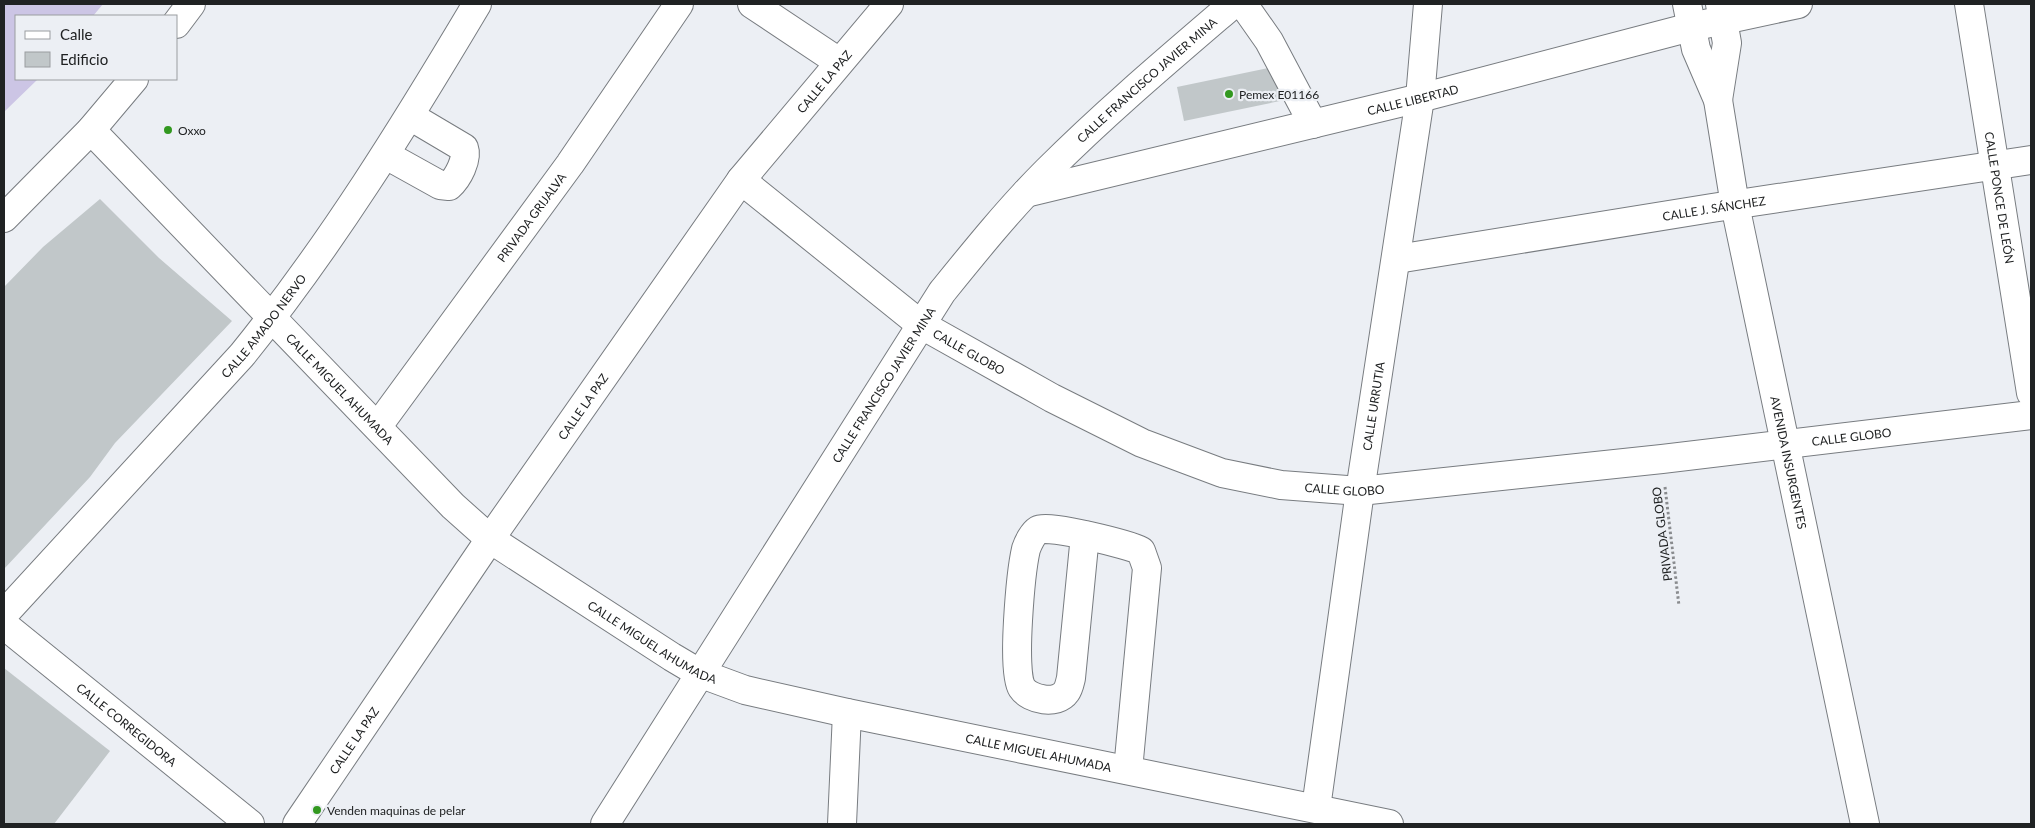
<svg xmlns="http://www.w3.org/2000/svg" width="2035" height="828" font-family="Lato,sans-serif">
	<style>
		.green { fill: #ccc5e5 }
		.building { fill: #c1c7c9 }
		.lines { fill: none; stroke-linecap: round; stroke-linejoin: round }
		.minor-casing { stroke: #787c80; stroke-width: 30 }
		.major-casing { stroke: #787c80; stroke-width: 30 }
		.path { stroke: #898b8e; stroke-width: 3; stroke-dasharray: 2.5 2.5; stroke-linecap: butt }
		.minor { stroke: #fff; stroke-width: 28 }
		.major { stroke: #fff; stroke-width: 28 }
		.poi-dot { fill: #32981f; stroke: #eceff4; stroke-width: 2 }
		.labels { text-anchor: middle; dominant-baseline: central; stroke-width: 4.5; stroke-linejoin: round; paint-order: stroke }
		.street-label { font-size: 12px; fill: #202223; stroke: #eceff4 }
		.poi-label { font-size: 12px; fill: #202223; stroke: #eceff4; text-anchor: start }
	</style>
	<rect width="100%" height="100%" fill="#eceff4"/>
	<polygon class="green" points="4,4 103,4 93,16 16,16 16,79 38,79 4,112"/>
	<g class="building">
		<polygon points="1273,67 1280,101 1184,121 1177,87"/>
		<polygon points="100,199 159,258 232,321 115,443 90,477 4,569 4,287 43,247"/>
		<polygon points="4,668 110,751 54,824 4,824"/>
	</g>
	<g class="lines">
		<g class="minor-casing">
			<g id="minor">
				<polyline points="752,4 839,62"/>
				<polyline points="1243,4 1269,41 1313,124"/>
				<path id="s1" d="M1969,4l62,389"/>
				<path id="s2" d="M91,130l362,376 37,33 182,118 27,16 46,17 102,23 542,111"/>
				<path d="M386,155l54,30 9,1c9,-8 19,-27 15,-38l-54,-32"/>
				<path id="s3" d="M741,180l179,144 132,74 90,45 80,30 59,12 79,6 302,-32 369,-44"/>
				<path id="s4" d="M1026,193l394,-95 271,-71 107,-23"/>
				<path id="s5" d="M1397,259l315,-51 319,-48"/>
				<path id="s6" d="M378,426l192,-262 109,-160"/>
				<path d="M1085,535l-14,143c-1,4 -2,10 -5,14 -9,13 -36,8 -44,-4 -11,-16 -1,-117 4,-139 2,-6 7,-16 12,-19 10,-6 92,15 103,21l6,17 -19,202"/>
				<path id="s7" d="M4,614l238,-259c89,-110 163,-230 235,-351"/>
				<path id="s8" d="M4,625l246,199"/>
				<path id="s9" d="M1316,808l44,-317 60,-393 8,-94"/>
				<path id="s10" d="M297,824l193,-285 251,-359 148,-176"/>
				<path id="s11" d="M605,824l337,-532c34,-42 67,-83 105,-121 59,-59 123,-113 186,-167"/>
				<polyline points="842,824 847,713"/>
			</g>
		</g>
		<g class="major-casing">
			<g id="major">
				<path id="s12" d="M1687,4l9,45 22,51 17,105 130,619"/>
				<polyline points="176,24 191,4"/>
				<polyline points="1718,100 1727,43 1720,4"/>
				<polyline points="4,218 91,130 134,79"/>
			</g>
		</g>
		<polyline class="path" points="1665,487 1679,606"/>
		<use href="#minor" class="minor"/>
		<use href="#major" class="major"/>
	</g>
	<g class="poi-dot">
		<circle cx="1229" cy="94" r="5"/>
		<circle cx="168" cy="130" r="5"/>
		<circle cx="317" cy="810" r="5"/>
	</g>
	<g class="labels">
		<g class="street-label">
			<text stroke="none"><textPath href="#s11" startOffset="925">CALLE FRANCISCO JAVIER MINA</textPath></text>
			<text stroke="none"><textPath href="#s10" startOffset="911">CALLE LA PAZ</textPath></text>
			<text stroke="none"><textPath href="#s4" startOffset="398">CALLE LIBERTAD</textPath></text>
			<text stroke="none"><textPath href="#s1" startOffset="196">CALLE PONCE DE LEÓN</textPath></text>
			<text stroke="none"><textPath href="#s5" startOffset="321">CALLE J. SÁNCHEZ</textPath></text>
			<text stroke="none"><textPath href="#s6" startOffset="259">PRIVADA GRIJALVA</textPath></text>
			<text stroke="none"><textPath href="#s7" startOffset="388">CALLE AMADO NERVO</textPath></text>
			<text stroke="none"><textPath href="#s3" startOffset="286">CALLE GLOBO</textPath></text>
			<text stroke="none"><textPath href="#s11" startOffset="520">CALLE FRANCISCO JAVIER MINA</textPath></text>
			<text stroke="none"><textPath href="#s2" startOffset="359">CALLE MIGUEL AHUMADA</textPath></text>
			<text stroke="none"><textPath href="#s10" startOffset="506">CALLE LA PAZ</textPath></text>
			<text stroke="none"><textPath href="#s9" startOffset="406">CALLE URRUTIA</textPath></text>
			<text stroke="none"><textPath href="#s3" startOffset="1201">CALLE GLOBO</textPath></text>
			<text stroke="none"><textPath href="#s12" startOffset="471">AVENIDA INSURGENTES</textPath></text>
			<text stroke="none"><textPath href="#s3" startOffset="691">CALLE GLOBO</textPath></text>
			<text transform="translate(1662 534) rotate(-97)">PRIVADA GLOBO</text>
			<text stroke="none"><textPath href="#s2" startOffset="764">CALLE MIGUEL AHUMADA</textPath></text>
			<text stroke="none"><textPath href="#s8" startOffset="158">CALLE CORREGIDORA</textPath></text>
			<text stroke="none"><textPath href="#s10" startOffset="101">CALLE LA PAZ</textPath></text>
			<text stroke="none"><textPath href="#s2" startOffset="1169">CALLE MIGUEL AHUMADA</textPath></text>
		</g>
		<g class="poi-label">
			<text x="1239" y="94">Pemex E01166</text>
			<text x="178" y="130">Oxxo</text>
			<text x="327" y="810">Venden maquinas de pelar</text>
		</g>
	</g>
	<rect width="2035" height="828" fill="none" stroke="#202223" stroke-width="10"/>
	<rect x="15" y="15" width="162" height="65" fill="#eceff4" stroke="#9a9da0"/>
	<rect x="25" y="31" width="25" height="8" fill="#ffffff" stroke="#9a9da0"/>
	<text x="60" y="40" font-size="15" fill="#202223">Calle</text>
	<rect x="25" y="52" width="25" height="15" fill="#c1c7c9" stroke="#9a9da0"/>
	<text x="60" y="65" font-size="15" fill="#202223">Edificio</text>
</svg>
